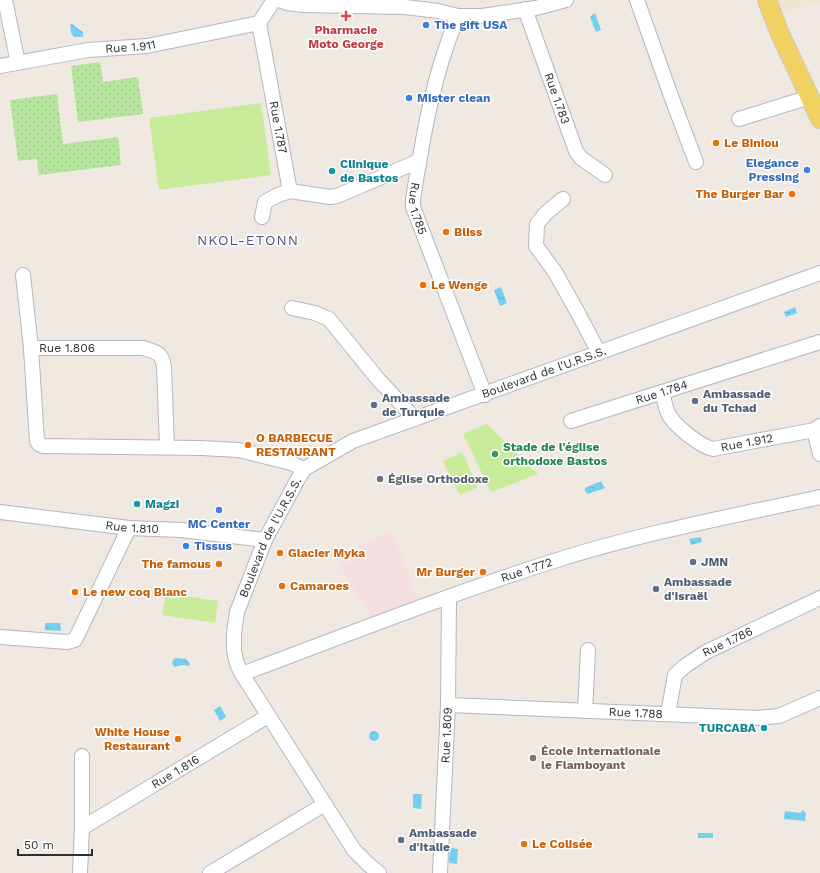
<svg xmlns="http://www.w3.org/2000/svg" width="820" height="873" font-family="'Work Sans',sans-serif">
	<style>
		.education { fill: #f0e6d1 }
		.medical { fill: #f5dfe0 }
		.garden { fill: url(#garden-dots) }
		.pitch { fill: #c9ec9a }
		.water { fill: url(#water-ripples) }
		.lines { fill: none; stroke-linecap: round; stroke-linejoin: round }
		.minor-casing { stroke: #b4b7c1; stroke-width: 16 }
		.major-casing { stroke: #c9c9c9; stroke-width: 20 }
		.minor { stroke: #fff; stroke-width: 14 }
		.major { stroke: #f2d163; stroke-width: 18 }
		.health-dot { fill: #e0444e; stroke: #fff; stroke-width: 1.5 }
		.shop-dot { fill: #3f7fe0; stroke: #fff; stroke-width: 1.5 }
		.food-dot { fill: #e8710a; stroke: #fff; stroke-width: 1.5 }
		.culture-dot { fill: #0f9aa8; stroke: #fff; stroke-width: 1.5 }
		.service-dot { fill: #5c6f8a; stroke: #fff; stroke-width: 1.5 }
		.leisure-dot { fill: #2e9e5b; stroke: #fff; stroke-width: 1.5 }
		.worship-dot { fill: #6b7280; stroke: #fff; stroke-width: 1.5 }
		.education-dot { fill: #8d6e63; stroke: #fff; stroke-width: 1.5 }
		.labels { text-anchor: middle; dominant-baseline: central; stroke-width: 3; stroke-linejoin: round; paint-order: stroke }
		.shop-label { font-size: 12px; font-weight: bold; fill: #366cbe; stroke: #fff; text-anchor: start }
		.health-label { font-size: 12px; font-weight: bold; fill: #be3a42; stroke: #fff }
		.street-label { font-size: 12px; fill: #2e2e2e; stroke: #fff }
		.food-label { font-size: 12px; font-weight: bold; fill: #c56008; stroke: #fff; text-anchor: start }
		.culture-label { font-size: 12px; font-weight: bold; fill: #0d838f; stroke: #fff; text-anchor: start }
		.service-label { font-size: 12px; font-weight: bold; fill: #4e5e75; stroke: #fff; text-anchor: start }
		.leisure-label { font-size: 12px; font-weight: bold; fill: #27864d; stroke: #fff; text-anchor: start }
		.worship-label { font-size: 12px; font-weight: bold; fill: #5b616d; stroke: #fff; text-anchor: start }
		.education-label { font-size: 12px; font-weight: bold; fill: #785e54; stroke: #fff; text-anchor: start }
		.quarter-label { font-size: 14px; letter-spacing: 1px; fill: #4d5680; stroke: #fff }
	</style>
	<defs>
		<pattern id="garden-dots" width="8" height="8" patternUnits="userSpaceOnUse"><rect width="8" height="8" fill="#b6e59e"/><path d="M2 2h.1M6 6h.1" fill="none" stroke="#9dc588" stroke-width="1.8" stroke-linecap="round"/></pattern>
		<pattern id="water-ripples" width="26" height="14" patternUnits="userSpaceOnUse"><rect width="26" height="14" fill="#75cff0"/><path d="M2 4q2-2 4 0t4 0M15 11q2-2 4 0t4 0" fill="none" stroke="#66b2ce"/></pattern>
	</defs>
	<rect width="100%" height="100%" fill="#efe9e1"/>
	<polygon class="education" points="772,0 820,0 820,2 777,15"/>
	<polygon class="medical" points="392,532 419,602 373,619 334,557"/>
	<g class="garden">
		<polygon points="100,62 103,82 138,77 143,114 78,122 71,66"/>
		<polygon points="57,94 63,144 118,137 121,165 39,175 37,159 18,161 10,100"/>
	</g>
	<g class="pitch">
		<polygon points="261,103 271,175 159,190 149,118"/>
		<polygon points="487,424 538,474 491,492 463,434"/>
		<polygon points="462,452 478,487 460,495 443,461"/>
		<polygon points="166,593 218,601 215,623 162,615"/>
	</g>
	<g class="water">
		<polygon points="595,13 601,30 596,32 590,17"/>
		<polygon points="72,24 83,32 83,37 74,37 71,33 70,25"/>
		<polygon points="501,287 507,303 500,306 494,290"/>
		<polygon points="795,307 797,313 786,317 784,312"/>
		<polygon points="601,481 605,488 588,494 585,491 585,488"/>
		<polygon points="701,537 702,542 691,545 689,539"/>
		<polygon points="45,623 60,623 61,631 45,630"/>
		<polygon points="176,658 186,659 190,664 189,666 182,665 175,667 173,665 172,663 173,660"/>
		<polygon points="220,706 226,717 220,721 214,710"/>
		<circle cx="374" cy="736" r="5"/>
		<polygon points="413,794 422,794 421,809 413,808"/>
		<polygon points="803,810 806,813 805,821 784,819 785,811 800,813"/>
		<rect x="698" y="833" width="15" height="5"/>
		<polygon points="450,848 458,849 457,864 449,863"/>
	</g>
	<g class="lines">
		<g class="minor-casing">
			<g id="minor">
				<polyline points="5,0 18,63"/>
				<polyline points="279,0 287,3 303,5 405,7 438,11 458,16 482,16 536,8 566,0"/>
				<polyline points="637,0 671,96 696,162"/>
				<path id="s1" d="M525,9l51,142 5,7 24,17"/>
				<path id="s2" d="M458,16c-25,58 -35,121 -45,183v8l72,188"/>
				<path id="s3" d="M259,23l31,168 -12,4 -13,7 -3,15"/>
				<polyline points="259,23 274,0"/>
				<path id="s4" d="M0,66l88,-16 59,-4 112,-23"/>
				<polyline points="739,119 810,97"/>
				<polyline points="290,191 330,197 337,196 419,161"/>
				<polyline points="563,199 546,213 537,224 536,246 555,272 578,313 599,353"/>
				<polyline points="23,275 31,348"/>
				<polyline points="292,308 315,313 329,319 377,378 415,419"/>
				<path id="s5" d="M662,392c2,7 3,14 6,21 5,12 32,33 45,36l101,-19"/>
				<path id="s6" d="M571,421l249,-79"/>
				<polyline points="820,426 814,430 820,454"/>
				<path d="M167,447l-3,-80c-2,-15 -8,-15 -21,-19h-112l6,93 2,3 4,2 158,2 38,2 52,13 13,6"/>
				<path id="s7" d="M0,512l129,16 52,2 84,10"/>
				<polyline points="0,637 67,642 75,640 129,528"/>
				<path id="s8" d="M242,674c104,-39 208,-80 315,-114 85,-27 176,-44 263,-63"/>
				<path id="s9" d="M448,705l309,13 22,-2 41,-18"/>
				<polyline points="585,711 588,650"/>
				<path id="s10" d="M668,714l7,-39 10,-9 21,-14 114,-54"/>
				<path id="s11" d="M82,828l186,-112"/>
				<polyline points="80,873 82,828 82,756"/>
				<polyline points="210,873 325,804"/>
				<path id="s12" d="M379,873l-10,-8 -15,-15 -112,-176 -5,-10 -3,-13v-18l3,-21 28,-72 34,-63 5,-8 49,-28 467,-168"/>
				<path id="s13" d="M440,873l8,-168 1,-108"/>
			</g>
		</g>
		<g class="major-casing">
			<polyline id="major" points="767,0 780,34 820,119"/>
		</g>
		<use href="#minor" class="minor"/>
		<use href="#major" class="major"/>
	</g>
	<path class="health-dot" d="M344 10h4v4h4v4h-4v4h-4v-4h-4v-4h4z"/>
	<g class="shop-dot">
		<circle cx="426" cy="25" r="4"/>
		<circle cx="409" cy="98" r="4"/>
		<circle cx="807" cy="170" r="4"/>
		<circle cx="219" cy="510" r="4"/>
		<circle cx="186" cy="546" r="4"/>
	</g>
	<g class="food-dot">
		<circle cx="716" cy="143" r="4"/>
		<circle cx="792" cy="194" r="4"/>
		<circle cx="446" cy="232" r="4"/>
		<circle cx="423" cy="285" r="4"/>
		<circle cx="248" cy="445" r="4"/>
		<circle cx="280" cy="553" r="4"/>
		<circle cx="219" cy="564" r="4"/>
		<circle cx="483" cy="572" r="4"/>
		<circle cx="282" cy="586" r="4"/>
		<circle cx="75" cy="592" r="4"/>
		<circle cx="178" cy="739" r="4"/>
		<circle cx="524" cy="844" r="4"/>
	</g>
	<g class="culture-dot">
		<circle cx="332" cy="171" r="4"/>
		<circle cx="137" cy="504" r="4"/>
		<circle cx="764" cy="728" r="4"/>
	</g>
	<g class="service-dot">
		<circle cx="695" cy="401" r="4"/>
		<circle cx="374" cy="405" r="4"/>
		<circle cx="693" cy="562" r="4"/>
		<circle cx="656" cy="589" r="4"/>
		<circle cx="401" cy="840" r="4"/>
	</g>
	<circle class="leisure-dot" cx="495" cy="454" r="4"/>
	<circle class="worship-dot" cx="380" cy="479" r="4"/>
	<circle class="education-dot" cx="533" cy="758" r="4"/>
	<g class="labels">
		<g class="shop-label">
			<text x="434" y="25">The gift USA</text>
			<text x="417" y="98">Mister clean</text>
			<text x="799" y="163" text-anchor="end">Elegance<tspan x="799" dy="14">Pressing</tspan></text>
			<text x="219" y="524" text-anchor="middle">MC Center</text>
			<text x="194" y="546">Tissus</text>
		</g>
		<g class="health-label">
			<text x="346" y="30">Pharmacie<tspan x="346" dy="14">Moto George</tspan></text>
		</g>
		<g class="street-label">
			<text stroke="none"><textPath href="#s4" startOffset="132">Rue 1.911</textPath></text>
			<text stroke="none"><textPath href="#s1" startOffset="95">Rue 1.783</textPath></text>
			<text stroke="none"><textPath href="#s3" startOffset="106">Rue 1.787</textPath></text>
			<text stroke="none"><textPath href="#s2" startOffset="199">Rue 1.785</textPath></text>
			<text x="67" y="348">Rue 1.806</text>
			<text stroke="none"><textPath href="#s12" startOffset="724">Boulevard de l'U.R.S.S.</textPath></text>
			<text stroke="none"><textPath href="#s6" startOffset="95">Rue 1.784</textPath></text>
			<text stroke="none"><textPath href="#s5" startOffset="115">Rue 1.912</textPath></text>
			<text stroke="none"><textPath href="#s7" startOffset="133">Rue 1.810</textPath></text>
			<text stroke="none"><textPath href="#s12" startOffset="388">Boulevard de l'U.R.S.S.</textPath></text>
			<text stroke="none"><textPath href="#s8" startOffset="303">Rue 1.772</textPath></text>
			<text stroke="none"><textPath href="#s10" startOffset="102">Rue 1.786</textPath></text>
			<text stroke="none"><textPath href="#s9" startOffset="188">Rue 1.788</textPath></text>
			<text stroke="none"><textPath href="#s13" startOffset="138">Rue 1.809</textPath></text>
			<text stroke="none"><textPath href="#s11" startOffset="109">Rue 1.816</textPath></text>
		</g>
		<g class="food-label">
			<text x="724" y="143">Le Biniou</text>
			<text x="784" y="194" text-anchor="end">The Burger Bar</text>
			<text x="454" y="232">Bliss</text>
			<text x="431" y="285">Le Wenge</text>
			<text x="256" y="438">O BARBECUE<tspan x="256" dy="14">RESTAURANT</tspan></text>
			<text x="288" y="553">Glacier Myka</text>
			<text x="211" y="564" text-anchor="end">The famous</text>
			<text x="475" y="572" text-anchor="end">Mr Burger</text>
			<text x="290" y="586">Camaroes</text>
			<text x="83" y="592">Le new coq Blanc</text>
			<text x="170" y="732" text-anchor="end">White House<tspan x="170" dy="14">Restaurant</tspan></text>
			<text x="532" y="844">Le Colisée</text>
		</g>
		<g class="culture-label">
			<text x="340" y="164">Clinique<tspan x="340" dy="14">de Bastos</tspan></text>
			<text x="145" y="504">Magzi</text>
			<text x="756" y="728" text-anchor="end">TURCABA</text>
		</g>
		<g class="service-label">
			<text x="703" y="394">Ambassade<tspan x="703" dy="14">du Tchad</tspan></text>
			<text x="382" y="398">Ambassade<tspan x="382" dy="14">de Turquie</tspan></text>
			<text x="701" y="562">JMN</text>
			<text x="664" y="582">Ambassade<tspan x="664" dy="14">d'Israël</tspan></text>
			<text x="409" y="833">Ambassade<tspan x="409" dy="14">d'Italie</tspan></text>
		</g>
		<g class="leisure-label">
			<text x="503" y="447">Stade de l'église<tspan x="503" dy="14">orthodoxe Bastos</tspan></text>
		</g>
		<g class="worship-label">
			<text x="388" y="479">Église Orthodoxe</text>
		</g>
		<g class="education-label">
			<text x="541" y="751">École Internationale<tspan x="541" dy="14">le Flamboyant</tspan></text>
		</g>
		<g class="quarter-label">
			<text x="248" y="240">NKOL-ETONN</text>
		</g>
	</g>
	<path d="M18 849v6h74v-6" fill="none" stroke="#2e2e2e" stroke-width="2"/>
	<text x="24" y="849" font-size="12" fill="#2e2e2e" stroke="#ffffff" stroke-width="3" paint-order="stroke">50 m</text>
</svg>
